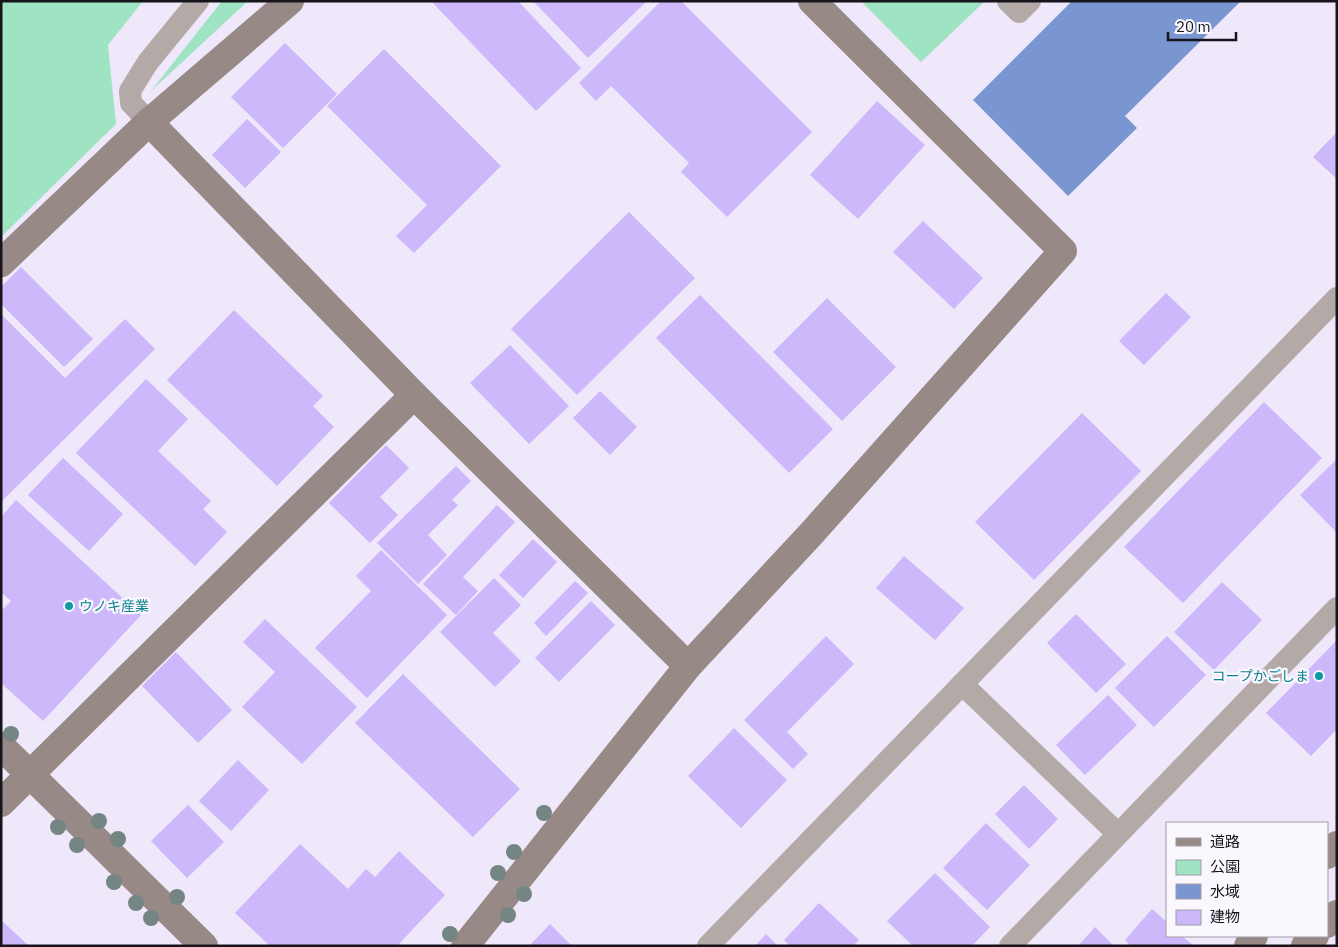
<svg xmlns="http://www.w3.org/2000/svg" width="1338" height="947" font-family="'IBM Plex Sans','Noto Sans JP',sans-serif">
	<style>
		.green { fill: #9ee4c2 }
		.water { fill: #7a96d1 }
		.building { fill: #ccb8fa }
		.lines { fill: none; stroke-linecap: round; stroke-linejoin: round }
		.street { stroke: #b3a9a6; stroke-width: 22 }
		.secondary { stroke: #978985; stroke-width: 28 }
		.tree { fill: #748584 }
		.culture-dot { fill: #0f9aa8; stroke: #faf7fe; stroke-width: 2 }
		.labels { text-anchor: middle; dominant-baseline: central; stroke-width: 4.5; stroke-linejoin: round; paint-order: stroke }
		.culture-label { font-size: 14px; fill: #0d838f; stroke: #faf7fe; text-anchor: start }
	</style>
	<rect width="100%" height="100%" fill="#efe7fa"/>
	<g class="green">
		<polygon points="1,1 143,1 108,45 116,124 1,237"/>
		<polygon points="222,1 248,1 151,91"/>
		<polygon points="861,1 985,1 921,62"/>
	</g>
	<polygon class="water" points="1072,1 1241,1 1125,116 1137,128 1068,196 973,100"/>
	<g class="building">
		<polygon points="431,1 518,1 581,68 536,111"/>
		<polygon points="533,1 647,1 588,58"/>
		<polygon points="661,1 681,1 812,132 727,217 681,172 689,163 611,86 596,101 579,83"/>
		<polygon points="285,43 337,94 283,148 231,97"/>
		<polygon points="384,49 501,166 414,253 396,236 427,205 327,106"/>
		<polygon points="877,101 925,145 858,219 810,175"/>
		<polygon points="247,119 281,152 245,188 212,155"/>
		<polygon points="1337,132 1337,179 1313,157"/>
		<polygon points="629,212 695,278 577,395 511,329"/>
		<polygon points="923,221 983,278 954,309 893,252"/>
		<polygon points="21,267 93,339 64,367 1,304 1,287"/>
		<polygon points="1166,293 1191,317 1144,365 1119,341"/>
		<polygon points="700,295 833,429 789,473 656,338"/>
		<polygon points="827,298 896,367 842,421 773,352"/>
		<polygon points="234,310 323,396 313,406 334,427 277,486 167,380"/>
		<polygon points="1,314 65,378 125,319 155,349 1,502"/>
		<polygon points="510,345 569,406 529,444 470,383"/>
		<polygon points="146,379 188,419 158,451 211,501 203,509 227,532 195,566 76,453"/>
		<polygon points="600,391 637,427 610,455 573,418"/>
		<polygon points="1264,402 1322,458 1183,603 1124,547"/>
		<polygon points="1082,413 1141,471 1034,580 975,522"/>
		<polygon points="386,445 409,468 380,497 398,515 370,543 329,503"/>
		<polygon points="63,458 123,514 89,551 28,495"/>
		<polygon points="1337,459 1337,533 1300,495"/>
		<polygon points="456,466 471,481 452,500 458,505 428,535 447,555 418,584 377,543"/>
		<polygon points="16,500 141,615 43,721 1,683 1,611 11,601 1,592 1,517"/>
		<polygon points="497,505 515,522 463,577 478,591 456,615 423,584"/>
		<polygon points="533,539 557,562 523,598 499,575"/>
		<polygon points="381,550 447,615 367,698 315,648 371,591 356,576"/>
		<polygon points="904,556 964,608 935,640 876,588"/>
		<polygon points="494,578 521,605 493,633 521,661 495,687 440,632"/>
		<polygon points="575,581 588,593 546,636 534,623"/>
		<polygon points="1222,582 1262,620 1214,670 1174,632"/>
		<polygon points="591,601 615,625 559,682 535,658"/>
		<polygon points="1076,614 1126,664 1096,693 1047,643"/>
		<polygon points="265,619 357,707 302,764 242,707 275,672 243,642"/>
		<polygon points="826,636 854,664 787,732 808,754 793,769 744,720"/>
		<polygon points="1167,636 1206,675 1154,727 1115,688"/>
		<polygon points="1337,640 1337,729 1311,756 1266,713"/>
		<polygon points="176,652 232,710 198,743 142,686"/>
		<polygon points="403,674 520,789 473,837 355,723"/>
		<polygon points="1108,695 1137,725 1085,775 1056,745"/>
		<polygon points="734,728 787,780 741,828 688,776"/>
		<polygon points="238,760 269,790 231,831 199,801"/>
		<polygon points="1024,785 1058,819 1029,849 995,814"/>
		<polygon points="188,805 224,842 187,878 151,841"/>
		<polygon points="986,823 1030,865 987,910 943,868"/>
		<polygon points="300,844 348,889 366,869 375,877 399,851 445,895 397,946 270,946 235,913"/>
		<polygon points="935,873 990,927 972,946 913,946 887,921"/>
		<polygon points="819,903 859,940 853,946 790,946 784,940"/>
		<polygon points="1152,909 1167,922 1167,936 1182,936 1194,946 1131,946 1125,940"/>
		<polygon points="1,920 29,946 1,946"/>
		<polygon points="550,924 572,946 529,946"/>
		<polygon points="1095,927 1114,946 1078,946"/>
		<polygon points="766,934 778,946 755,946"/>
	</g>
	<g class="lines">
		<g class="street">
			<polyline points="1008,1 1019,12 1030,1"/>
			<polyline points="149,122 131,103 130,91 148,62 198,1"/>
			<polyline points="962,684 1117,833"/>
			<polyline points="708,946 1337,298"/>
			<polyline points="1010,946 1337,608"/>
		</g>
		<g class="secondary">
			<polyline points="149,122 414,395 688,666"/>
			<polyline points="1,263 149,122 290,1"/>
			<polyline points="1,746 204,946"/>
			<polyline points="1,803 414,395"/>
			<polyline points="1327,855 1337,845"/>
			<polyline points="1327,924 1337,914"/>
			<polyline points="465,946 688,666 811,534 1063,251 812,1"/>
			<polyline points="1248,946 1254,936"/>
			<polyline points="1305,946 1315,936"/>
		</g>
	</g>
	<g class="tree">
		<circle cx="11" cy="734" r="8"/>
		<circle cx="544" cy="813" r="8"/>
		<circle cx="99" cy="821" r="8"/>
		<circle cx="58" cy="827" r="8"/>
		<circle cx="118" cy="839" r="8"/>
		<circle cx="77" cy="845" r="8"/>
		<circle cx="514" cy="852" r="8"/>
		<circle cx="498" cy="873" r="8"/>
		<circle cx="114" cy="882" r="8"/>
		<circle cx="524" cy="894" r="8"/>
		<circle cx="177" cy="897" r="8"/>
		<circle cx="136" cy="903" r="8"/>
		<circle cx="508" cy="915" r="8"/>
		<circle cx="151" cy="918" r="8"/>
		<circle cx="450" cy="934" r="8"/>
	</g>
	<g class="culture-dot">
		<circle cx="69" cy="606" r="5"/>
		<circle cx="1319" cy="676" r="5"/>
	</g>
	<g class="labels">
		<g class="culture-label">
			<text x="79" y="606">ウノキ産業</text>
			<text x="1309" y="676" text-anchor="end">コープかごしま</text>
		</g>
	</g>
	<rect width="1338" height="947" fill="none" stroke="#17151b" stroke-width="5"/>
	<rect x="1166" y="822" width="162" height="115" fill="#faf7fe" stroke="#9f9da3"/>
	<rect x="1176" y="838" width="25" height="8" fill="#978985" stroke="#9f9da3"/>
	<text x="1210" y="847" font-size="15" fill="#17151b">道路</text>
	<rect x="1176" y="860" width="25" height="15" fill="#9ee4c2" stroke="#9f9da3"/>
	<text x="1210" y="872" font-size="15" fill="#17151b">公園</text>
	<rect x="1176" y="884" width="25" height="15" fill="#7a96d1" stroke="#9f9da3"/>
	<text x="1210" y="897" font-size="15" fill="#17151b">水域</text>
	<rect x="1176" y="910" width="25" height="15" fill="#ccb8fa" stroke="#9f9da3"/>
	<text x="1210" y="922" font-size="15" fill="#17151b">建物</text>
	<path d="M1168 32v8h68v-8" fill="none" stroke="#17151b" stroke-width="2.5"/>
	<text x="1176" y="32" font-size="15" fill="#17151b" stroke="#faf7fe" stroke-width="4" paint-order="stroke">20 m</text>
</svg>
